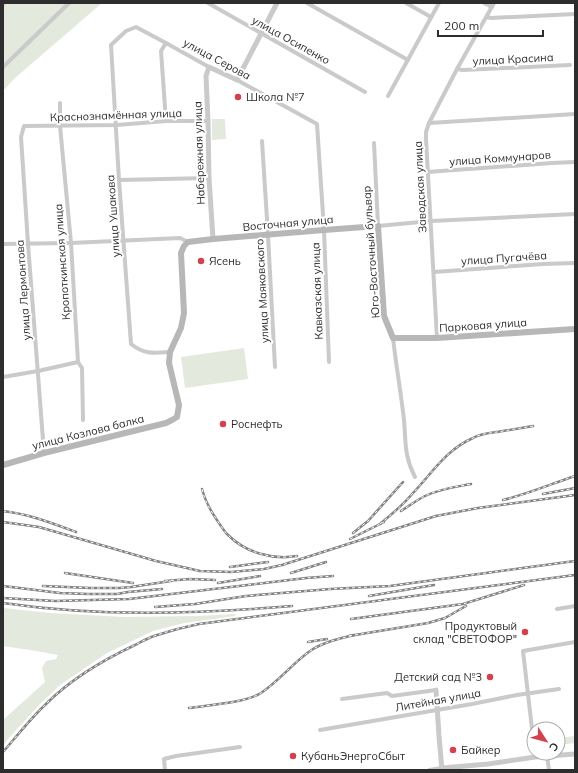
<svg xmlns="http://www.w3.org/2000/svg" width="578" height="773" font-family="Mulish,sans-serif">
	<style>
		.green { fill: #e3e9dc }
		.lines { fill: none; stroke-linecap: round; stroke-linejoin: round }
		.minor { stroke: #cacaca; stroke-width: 4 }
		.tertiary { stroke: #cacaca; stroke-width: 5 }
		.secondary { stroke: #b7b7b7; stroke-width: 6 }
		.rail-casing { stroke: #828282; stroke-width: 2.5 }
		.rail { stroke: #fff; stroke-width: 1; stroke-dasharray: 3; stroke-linecap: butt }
		.poi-dot { fill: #d34050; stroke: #fff; stroke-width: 1.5 }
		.labels { text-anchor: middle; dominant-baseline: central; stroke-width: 4; stroke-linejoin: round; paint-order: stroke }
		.street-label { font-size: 11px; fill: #2d2d2d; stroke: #fff }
		.poi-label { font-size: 11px; fill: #2d2d2d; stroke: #fff; text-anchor: start }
	</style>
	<rect width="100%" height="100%" fill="#fff"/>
	<g class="green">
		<polygon points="3,3 102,3 15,78 3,91"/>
		<polygon points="212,119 225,119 226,139 212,140"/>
		<polygon points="244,348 248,379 185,388 181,357"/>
		<polygon points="3,608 50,613 125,617 198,616 235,614 235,616 184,623 153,631 107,653 60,685 40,704 7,740 3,746 3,720 45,682 42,668 46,661 56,659 58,655 36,651 3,646"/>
		<polygon points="575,736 575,743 558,745 558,738"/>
	</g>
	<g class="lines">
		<g class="minor">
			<polyline points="208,3 365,92"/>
			<polyline points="307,3 408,60"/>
			<polyline points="406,3 431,17"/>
			<polyline points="484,3 492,7"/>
			<polyline points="3,4 4,3"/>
			<polyline points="487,17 491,18 575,14"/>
			<polyline points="166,43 161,51 166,121"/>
			<polyline points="3,67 69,3"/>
			<polyline points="457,69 463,70 570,65"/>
			<polyline points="237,80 317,124 324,230 329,362"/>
			<polyline points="388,96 439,3"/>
			<polyline points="60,103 60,126 71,243 78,362 82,368 83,420"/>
			<polyline points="429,123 575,114"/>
			<polyline points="262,141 268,235 275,367"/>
			<polyline points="374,143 378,226 431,221 575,214"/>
			<polyline points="427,172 552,163 575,162"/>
			<polyline points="119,180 209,178"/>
			<polyline points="3,244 71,243 180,238 188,242"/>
			<polyline points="434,272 543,264 575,263"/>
			<path d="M393,338c3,27 8,55 11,82 2,23 0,36 11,57"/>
			<polyline points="437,338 426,139 426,132 429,123 457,69 494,3"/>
			<path d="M170,352c-16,1 -25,3 -39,-8l-12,-164 -8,-135 15,-14 10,-4 30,16 43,24"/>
			<polyline points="3,377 38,371 78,362"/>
			<polyline points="44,453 28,244 21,137 24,126 117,125 166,121 208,121"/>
			<polyline points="557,609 575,606"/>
			<polyline points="342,699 387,693 392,696 436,690"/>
			<polyline points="320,730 472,704 517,695 559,689"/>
			<polyline points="534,746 523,651 575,642"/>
			<polyline points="547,756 549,770"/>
			<polyline points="165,770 164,759 176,756 240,747"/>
			<polyline points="429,770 442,768"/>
		</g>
		<g class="tertiary">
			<polyline points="213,239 209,178 208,121 206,76 209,67 237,80 277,3"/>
			<polyline points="436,690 439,736 442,770"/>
			<polyline points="442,768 488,764 535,757 575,754"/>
		</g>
		<polyline class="secondary" points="3,465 44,453 166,423 172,420 177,417 179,405 169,363 170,352 181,328 184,313 181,253 184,246 188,242 213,239 324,230 378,226 384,316 393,338 437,338 575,329"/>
		<g class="rail-casing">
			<g id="rail">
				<path d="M202,489c3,12 7,19 13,28 4,6 8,13 13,18 18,18 45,25 69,21"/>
				<polyline points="543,494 575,488"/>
				<path d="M503,500c25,-6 48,-16 72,-24"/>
				<path d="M3,511c26,3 49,12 73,21"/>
				<path d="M401,511c8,-5 16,-11 24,-15 14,-7 30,-9 46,-12"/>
				<polyline points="3,522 39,527 156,561 200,571 231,572 264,569 282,565 436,516 478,508 575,495"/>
				<path d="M380,524c11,-9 23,-19 33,-31 19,-20 34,-44 60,-55 7,-4 16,-5 24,-6 12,-2 24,-4 36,-6"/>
				<polyline points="353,533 368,521 403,482"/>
				<polyline points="350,539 384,522"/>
				<polyline points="230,567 268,562"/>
				<polyline points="65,573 133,583"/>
				<polyline points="291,573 326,562"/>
				<polyline points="165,581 190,579 215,580"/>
				<polyline points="218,583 260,576"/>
				<polyline points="3,586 60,593 88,594 117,594 128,592 162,589"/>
				<polyline points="43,586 90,588 119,588 131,587 171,581"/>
				<polyline points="369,596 434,585"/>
				<polyline points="3,598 55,601 129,599 306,578 333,576"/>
				<path d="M3,603c96,14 193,11 289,3"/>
				<polyline points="155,607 195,604 246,596 330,589 390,586 575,561"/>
				<polyline points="351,619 463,604 524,585"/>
				<polyline points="349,636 428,623 445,618 466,606"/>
				<polyline points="308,642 327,639"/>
				<path d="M189,708c19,-3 56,-5 72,-15 18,-12 32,-30 49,-42 13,-9 29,-12 44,-16"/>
				<path d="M3,752c14,-16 27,-33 43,-48 25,-25 57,-44 89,-59 6,-3 13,-7 19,-9 15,-5 30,-9 45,-12l376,-49"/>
			</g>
		</g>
		<use href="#rail" class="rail"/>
	</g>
	<g class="poi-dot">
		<circle cx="238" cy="97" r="4"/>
		<circle cx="201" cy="261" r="4"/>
		<circle cx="223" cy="424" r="4"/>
		<circle cx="525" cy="632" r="4"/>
		<circle cx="490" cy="677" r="4"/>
		<circle cx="453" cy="750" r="4"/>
		<circle cx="293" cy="756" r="4"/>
	</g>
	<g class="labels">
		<g class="street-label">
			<text transform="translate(291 40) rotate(29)">улица Осипенко</text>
			<text transform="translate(217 59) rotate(28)">улица Серова</text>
			<text transform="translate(513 59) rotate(-3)">улица Красина</text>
			<text transform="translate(116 115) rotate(-2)">Краснознамённая улица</text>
			<text transform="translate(199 153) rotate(-92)">Набережная улица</text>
			<text transform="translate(500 158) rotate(-4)">улица Коммунаров</text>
			<text transform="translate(420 187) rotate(-93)">Заводская улица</text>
			<text transform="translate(113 216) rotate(-94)">улица Ушакова</text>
			<text transform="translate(288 223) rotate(-5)">Восточная улица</text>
			<text transform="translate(371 252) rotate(-94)">Юго-Восточный бульвар</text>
			<text transform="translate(504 258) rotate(-4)">улица Пугачёва</text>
			<text transform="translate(62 262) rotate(-94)">Кропоткинская улица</text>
			<text transform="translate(23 290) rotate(-94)">улица Лермонтова</text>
			<text transform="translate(262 291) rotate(-93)">улица Маяковского</text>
			<text transform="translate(317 291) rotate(-92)">Кавказская улица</text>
			<text transform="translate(483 325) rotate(-4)">Парковая улица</text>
			<text transform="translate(88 432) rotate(-14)">улица Козлова балка</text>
			<text transform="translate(438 700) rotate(-10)">Литейная улица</text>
		</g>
		<g class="poi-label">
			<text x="246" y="97">Школа №7</text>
			<text x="209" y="261">Ясень</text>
			<text x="231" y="424">Роснефть</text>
			<text x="517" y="626" text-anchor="end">Продуктовый<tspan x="517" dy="13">склад "СВЕТОФОР"</tspan></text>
			<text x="482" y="677" text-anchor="end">Детский сад №3</text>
			<text x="461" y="750">Байкер</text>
			<text x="301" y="756">КубаньЭнергоСбыт</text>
		</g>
	</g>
	<rect width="578" height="773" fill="none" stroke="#2d2d2d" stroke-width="8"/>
	<g transform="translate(546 741) rotate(126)"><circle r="19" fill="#ffffff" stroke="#ababab"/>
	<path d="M0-3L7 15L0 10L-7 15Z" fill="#d34050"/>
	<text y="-6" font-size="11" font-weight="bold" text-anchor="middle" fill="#2d2d2d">С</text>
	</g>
	<path d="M438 30v6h105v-6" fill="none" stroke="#2d2d2d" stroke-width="2"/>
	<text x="444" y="30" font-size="12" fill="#2d2d2d" stroke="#ffffff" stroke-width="3" paint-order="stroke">200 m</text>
</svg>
